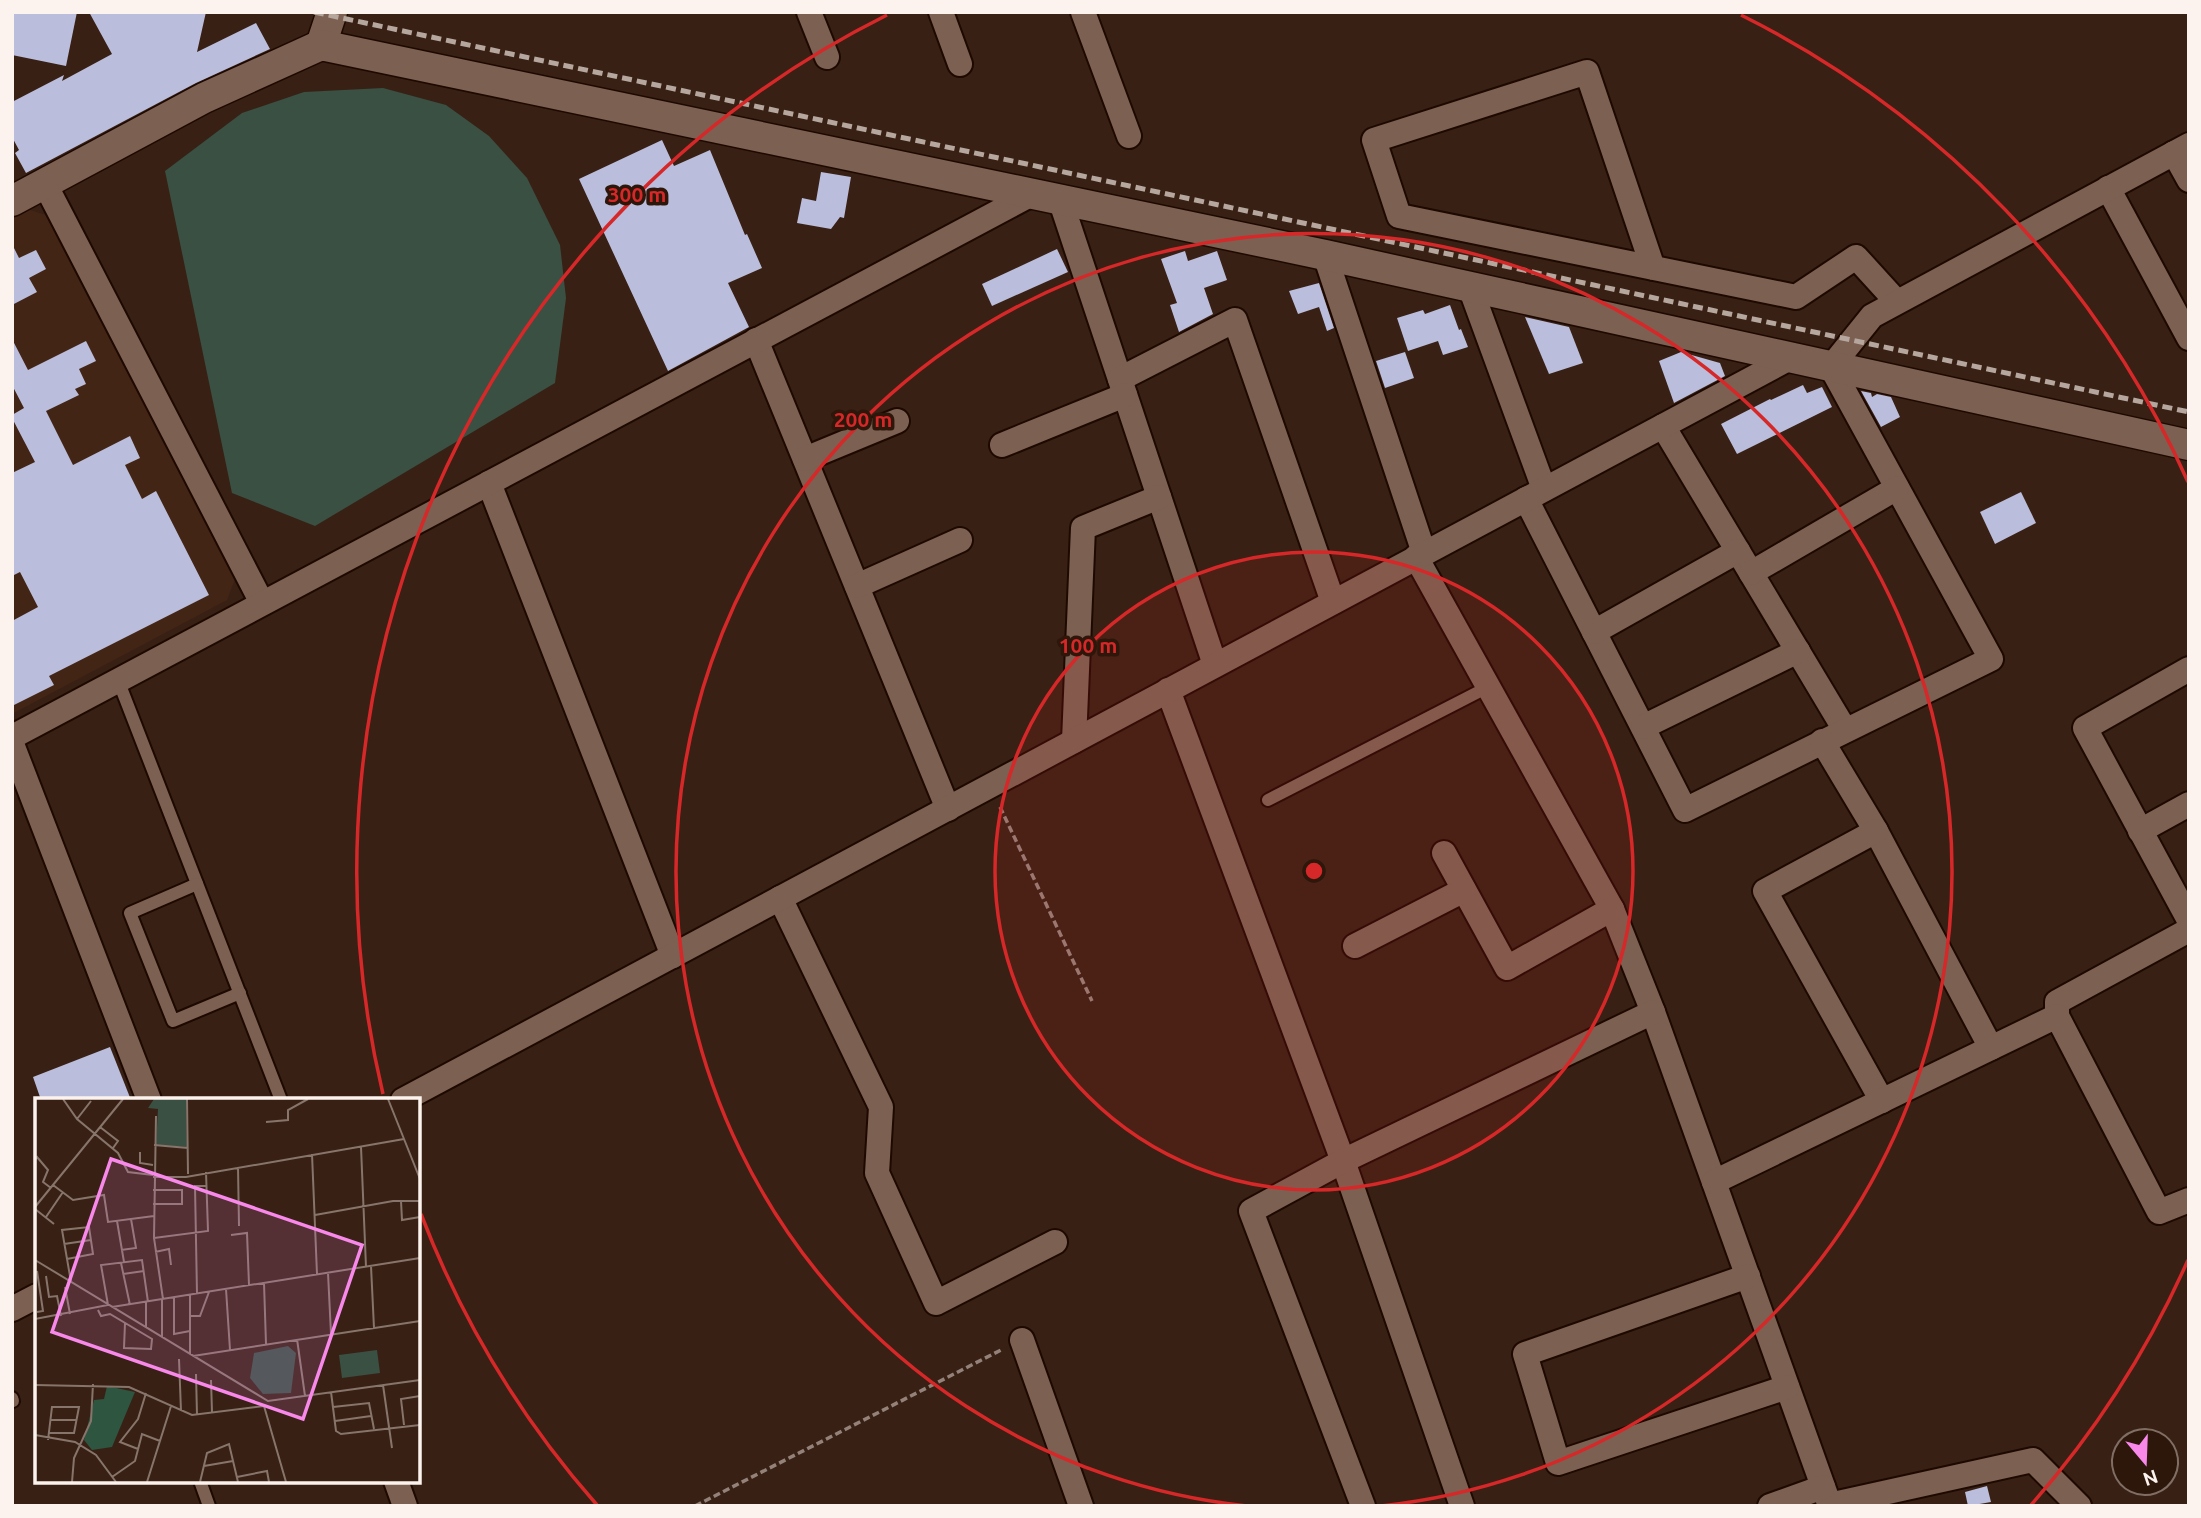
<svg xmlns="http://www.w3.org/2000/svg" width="2201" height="1518" font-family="Ubuntu,sans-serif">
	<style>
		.built { fill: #432515 }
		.green { fill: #395043 }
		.building { fill: #babddb }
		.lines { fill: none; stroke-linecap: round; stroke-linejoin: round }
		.service-casing { stroke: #1e0901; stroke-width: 16 }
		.minor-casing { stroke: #1e0901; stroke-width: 28 }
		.tertiary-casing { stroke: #1e0901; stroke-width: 33 }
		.path { stroke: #94827a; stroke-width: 3.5; stroke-dasharray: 7 3.5; stroke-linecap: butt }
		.service { stroke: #7c6052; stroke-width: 12 }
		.minor { stroke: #7c6052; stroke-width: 24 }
		.tertiary { stroke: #7c6052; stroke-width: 30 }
		.rail { stroke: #b5a69e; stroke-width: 5; stroke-dasharray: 10 5; stroke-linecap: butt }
		.ring { fill: none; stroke: #d62828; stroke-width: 3.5 }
		.inset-road { fill: none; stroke: #87746b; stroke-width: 2 }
		.view { fill: #f888ea; fill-opacity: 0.15; stroke: #f888ea; stroke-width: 3.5 }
		.inset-edge { fill: none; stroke: #fdf3ee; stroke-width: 3.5 }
		.centre { fill: #d62828; stroke: #2d160a; stroke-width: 3.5 }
		.ring-label { font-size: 21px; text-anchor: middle; font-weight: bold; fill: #d62828; stroke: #2d160a; stroke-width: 7; stroke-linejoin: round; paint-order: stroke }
	</style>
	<rect width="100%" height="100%" fill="#382014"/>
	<polygon class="built" points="27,209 46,215 235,579 227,600 12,714 12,217"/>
	<polygon class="green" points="383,88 446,105 489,136 527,178 560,245 566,298 555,383 315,526 232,493 165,171 242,113 304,92"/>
	<g class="building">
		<polygon points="12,12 77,12 66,66 12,55"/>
		<polygon points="89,12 206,12 197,52 256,23 270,49 196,83 26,173 15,153 19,150 12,137 12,102 64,75 62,81 112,54"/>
		<polygon points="662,140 674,166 710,150 745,235 747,234 762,268 728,283 749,327 668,371 579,179"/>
		<polygon points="821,172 851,177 844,218 840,217 831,229 797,223 802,198 816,201"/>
		<polygon points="12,244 19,258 36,250 46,269 29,278 37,292 12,305"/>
		<polygon points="1057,249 1068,272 992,306 982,284"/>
		<polygon points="1185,251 1188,261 1217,251 1227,280 1204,288 1213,314 1179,332 1170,305 1177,303 1161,259"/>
		<polygon points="1319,283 1334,328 1327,331 1319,307 1298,314 1289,291"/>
		<polygon points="1450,305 1459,330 1461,329 1468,347 1443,355 1438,341 1408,351 1397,318 1423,310 1425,314"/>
		<polygon points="1525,317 1569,327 1583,363 1549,374"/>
		<polygon points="12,339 28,370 86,341 96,361 79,369 86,384 75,389 79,395 46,411 73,465 130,436 140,458 125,465 142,499 156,491 209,595 49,676 54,685 12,706 12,621 38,607 20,572 12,576 12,473 35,462 12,418 12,415 24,408 12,385"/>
		<polygon points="1405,352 1414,378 1385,388 1376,361"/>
		<polygon points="1681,352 1720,363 1725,376 1674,403 1659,361"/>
		<polygon points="1803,385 1807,393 1822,387 1832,407 1737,454 1721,424 1770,399 1771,400"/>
		<polygon points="1861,391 1871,393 1872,397 1877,394 1891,397 1900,417 1881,427"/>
		<polygon points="2021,492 2036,523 1995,544 1980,512"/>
		<polygon points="110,1047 131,1100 41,1100 33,1077"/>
		<polygon points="1987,1486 1991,1502 1968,1506 1965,1492"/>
	</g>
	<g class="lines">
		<g class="service-casing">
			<g id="service">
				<polyline points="118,680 281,1100"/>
				<polyline points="1268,800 1488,687"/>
				<polyline points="197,884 130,913 173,1021 240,993"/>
				<polyline points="12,1398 13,1401"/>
				<polyline points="200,1481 209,1506"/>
			</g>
		</g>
		<g class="minor-casing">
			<g id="minor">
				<polyline points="809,12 827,57"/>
				<polyline points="941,12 960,64"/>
				<polyline points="1083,12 1129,136"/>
				<polyline points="2174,153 2189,180"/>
				<polyline points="45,184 262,603"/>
				<polyline points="2108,188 2189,338"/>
				<polyline points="1060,199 1215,665"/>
				<polyline points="1325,255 1424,553"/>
				<polyline points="1653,268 1587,72 1374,140 1399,216 1796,297 1856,257 1897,302"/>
				<polyline points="1470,287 1544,489"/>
				<polyline points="756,340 948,809"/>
				<polyline points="1120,379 1235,320 1333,602"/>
				<polyline points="1663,426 1845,730"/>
				<polyline points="1002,445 1125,395"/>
				<polyline points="805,459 897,421"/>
				<polyline points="489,483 673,956"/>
				<polyline points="1526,499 1685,810 1991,659 1831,367 1872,316 2189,145"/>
				<polyline points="1416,557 1612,909 1653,1012 1830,1506"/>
				<polyline points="1751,573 1897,488"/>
				<polyline points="857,586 960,540"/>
				<polyline points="1594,632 1738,551"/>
				<polyline points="2189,669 2085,728 2189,920"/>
				<polyline points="1168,690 1343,1161 1462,1506"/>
				<polyline points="1643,727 1798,651"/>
				<polyline points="12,737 1032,194"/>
				<polyline points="1074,741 1083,528 1159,497"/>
				<polyline points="1822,741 1876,831 1991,1048"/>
				<polyline points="12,744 149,1100"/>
				<polyline points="1876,831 1765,891 1882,1101"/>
				<polyline points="2140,831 2189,804"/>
				<polyline points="1444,853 1507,968 1612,909"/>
				<polyline points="780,898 881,1107 877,1173 936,1303 1055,1242"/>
				<polyline points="1355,946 1464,890"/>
				<polyline points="2057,1016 2057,1002 2189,930"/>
				<polyline points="403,1100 1790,358"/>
				<polyline points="1714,1182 2057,1016 2159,1212 2189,1200"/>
				<polyline points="1748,1276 1525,1354 1558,1463 1787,1387"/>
				<polyline points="12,1309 37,1296"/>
				<polyline points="1022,1340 1081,1506"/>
				<polyline points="396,1481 405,1506"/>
				<polyline points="1829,1505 2033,1460 2079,1506"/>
				<polyline points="1363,1506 1251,1211 1343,1161 1653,1012"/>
				<polyline points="1770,1506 1823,1487"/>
			</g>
		</g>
		<g class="tertiary-casing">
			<g id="tertiary">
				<polyline points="321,45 332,12"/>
				<polyline points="12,201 204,98 321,45 1325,255 2189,445"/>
			</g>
		</g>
		<g class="path">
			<polyline points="1000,807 1092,1001"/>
			<polyline points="695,1506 1001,1350"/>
		</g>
		<use href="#service" class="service"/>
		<use href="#minor" class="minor"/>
		<use href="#tertiary" class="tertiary"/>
		<polyline class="rail" points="314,12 2189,412"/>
	</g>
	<circle cx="1314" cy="871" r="319" fill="#d62828" fill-opacity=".12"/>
	<g class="ring">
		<circle cx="1314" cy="871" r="319"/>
		<path d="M1247 1506A638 638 0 1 1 1381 1506"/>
		<path d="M2188 1260A957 957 0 0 1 2031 1505M597 1505A957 957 0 0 1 421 1214M383 1094A957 957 0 0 1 887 15M1741 15A957 957 0 0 1 2188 482"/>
	</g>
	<g transform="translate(35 1098)">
		<rect width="385" height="385" fill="#382014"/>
		<path d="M119,1h32l1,48 -31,-2 2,-36 -10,-1zM253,248l8,7 -5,40 -28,1 -13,-16 4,-25zM342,252l3,23 -38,5 -3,-23z" fill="#395043"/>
		<path d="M72,288l28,6 -23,55 -20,3 -8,-10 10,-40 10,-1z" fill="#2d5540"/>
		<path class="inset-road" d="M28,1l14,20 41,34 10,19 25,3M152,1l1,75M353,1l32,80M121,18l-2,122 9,61M42,21l14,-18M231,24l22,-2v-10l20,-11M65,29l18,14 -5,7M119,47l34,3M326,49l5,120M105,54v11l13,2M277,56l5,120M0,62l2,-3 11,13 -5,12 8,6M203,69l1,59M118,79h33l218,-38M18,87l20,15 31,-5 4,27 46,-6M118,92h29v14h-29M366,103l1,19 18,-3M0,109l88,-108M0,111l19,15M280,117l78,-14h27M11,119l17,-25M82,123l7,41M196,137l16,-2 2,52M119,140l54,-7 -2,-59M29,146l27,-4M86,152l15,-2 -5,-29M120,154l14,-3 2,16M32,161l26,-5 -4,-27 -27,3 9,52M0,162l233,141 152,-21M86,165l9,42M336,168l3,62M293,175l3,61M88,176l21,-3M11,178l3,21 8,-1 4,20M229,185l2,61M30,189l5,27M191,191l4,61M162,196l-2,-108h11M139,200v36l16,-3M111,204v26M77,209l308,-49M63,212l3,6 9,-2 42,25 -1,10 -27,-1 1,-25M2,214l6,-1 -6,-40M155,218h10l9,-24M0,221l73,-14 -7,-40 41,-5 6,42M127,239v-37M262,241l8,57M155,256v-59M158,258l227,-35M144,261l2,52M161,276l1,41M176,282l1,32M0,287l94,2 63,28 72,-9M348,287l9,63M296,294l5,39 5,3 79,-9M229,308l22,76M298,309l36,-4 5,26M15,322h26M300,323l36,-5M369,327l-3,-26 19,-3M0,337l40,7 21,13 20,27M13,342l4,-33h27l-5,26h-25M103,351l-18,-7 18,-23 8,-26M169,368l29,-5M77,379l23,-16 7,-27 18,7M202,379l30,-6 2,11M37,384l2,-24 17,-37 2,-37M112,384l24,-76M165,384l7,-29 22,-9 9,38"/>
		<path class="view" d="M76,61l251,86 -59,174 -251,-87z"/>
		<rect width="385" height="385" class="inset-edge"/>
	</g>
	<circle cx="1314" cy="871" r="10" class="centre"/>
	<g class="ring-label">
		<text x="637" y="202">300 m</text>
		<text x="863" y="427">200 m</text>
		<text x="1088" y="653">100 m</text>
	</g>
	<rect width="2201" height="1518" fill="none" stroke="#fdf3ee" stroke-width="28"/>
	<g transform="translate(2145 1462) rotate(161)"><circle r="33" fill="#2d160a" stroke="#806e65" stroke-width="2"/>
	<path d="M0-5L12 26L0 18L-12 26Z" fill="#f888ea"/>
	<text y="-10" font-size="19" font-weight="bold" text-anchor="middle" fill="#fdf3ee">N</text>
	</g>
</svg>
